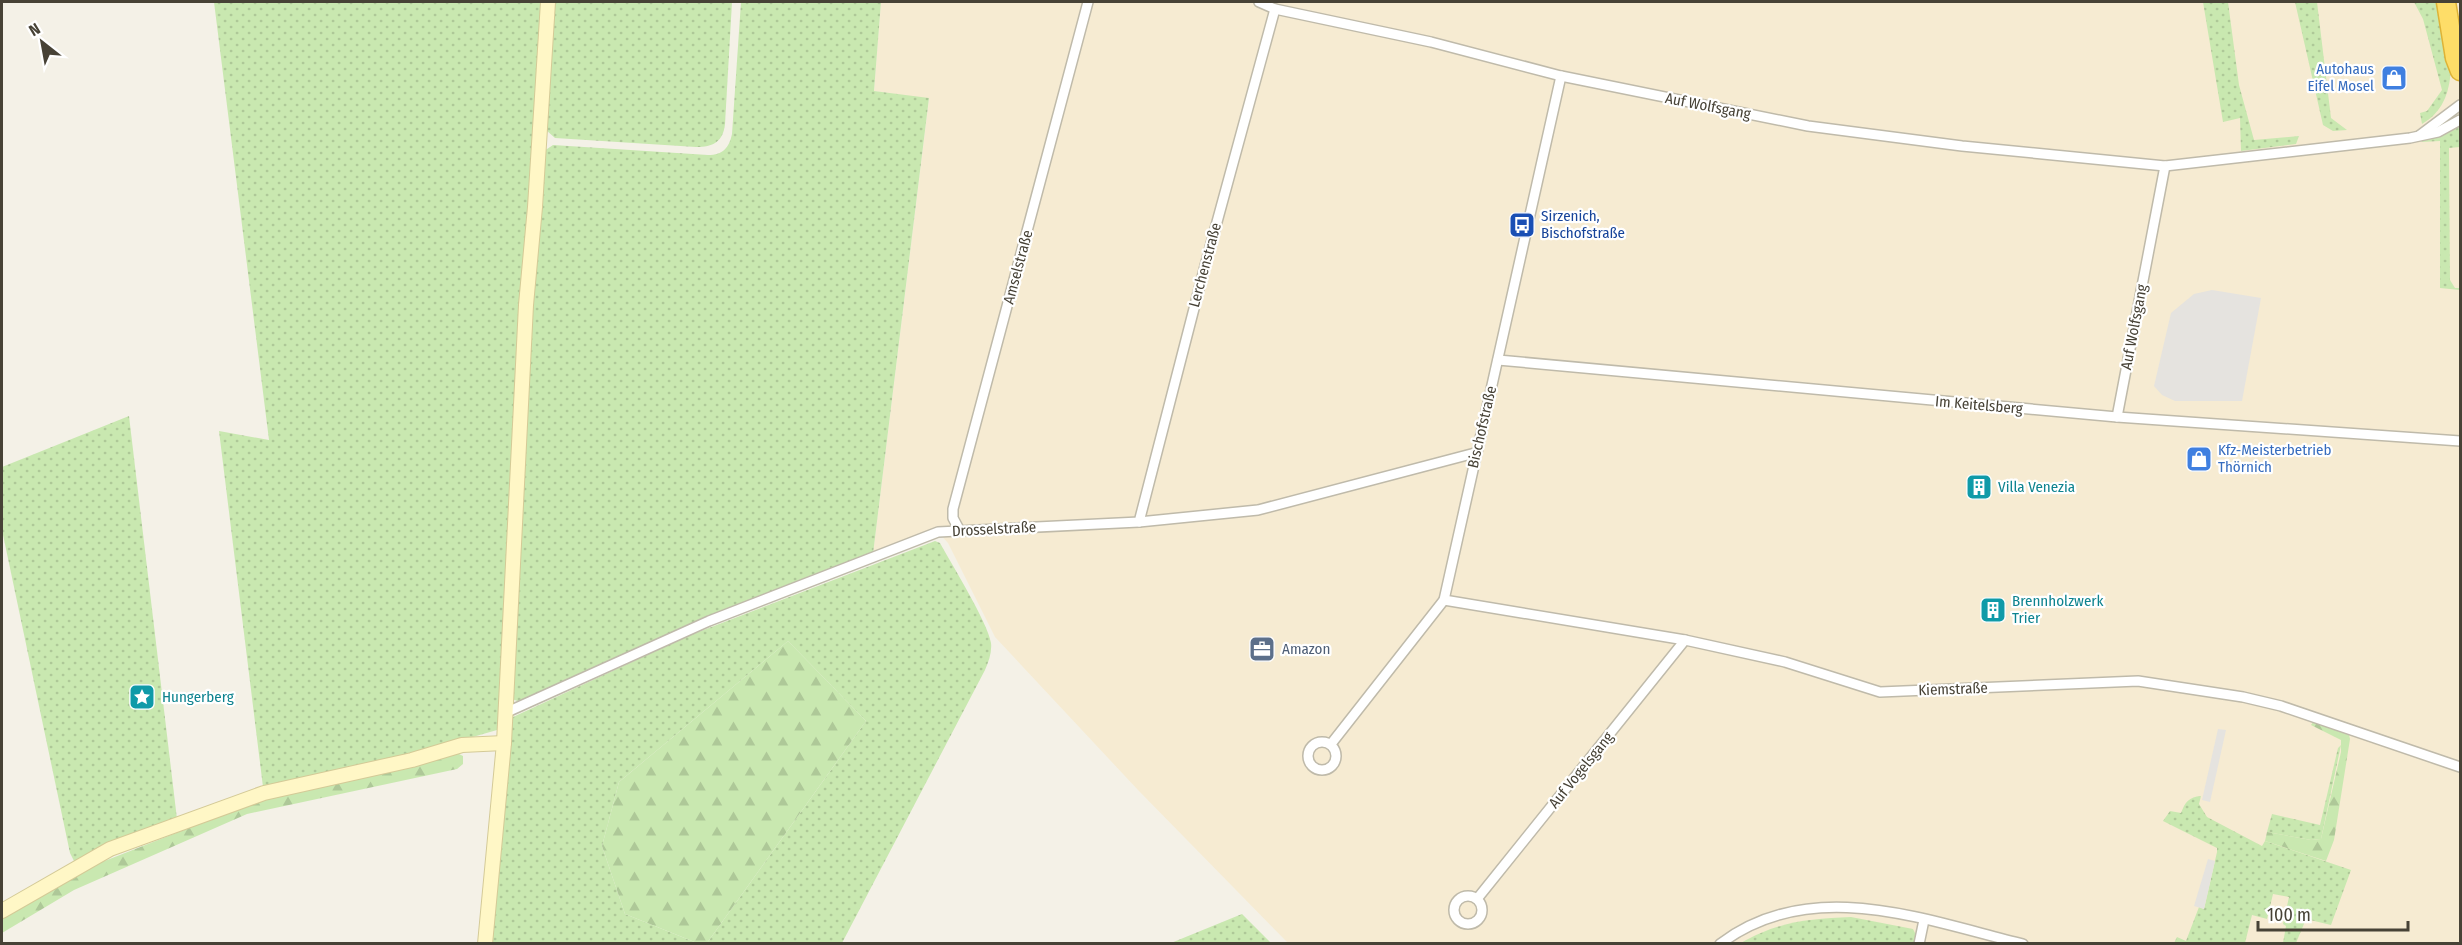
<svg xmlns="http://www.w3.org/2000/svg" width="2462" height="945" font-family="'Fira Sans Condensed',sans-serif">
	<style>
		.commercial { fill: #f6ebd2 }
		.grass { fill: url(#grass-dots) }
		.forest { fill: url(#forest-firs) }
		.parking { fill: #e5e3df }
		.lines { fill: none; stroke-linecap: round; stroke-linejoin: round }
		.street-casing { stroke: #bfbaaa; stroke-width: 12 }
		.secondary-casing { stroke: #d4ca97; stroke-width: 16 }
		.highway-casing { stroke: #deb337; stroke-width: 21 }
		.street { stroke: #fff; stroke-width: 9 }
		.secondary { stroke: #fff7c6; stroke-width: 14 }
		.highway { stroke: #fedd68; stroke-width: 18 }
		.labels { text-anchor: middle; dominant-baseline: central; stroke-width: 4.5; stroke-linejoin: round; paint-order: stroke }
		.shop-label { font-size: 15px; fill: #366cbe; stroke: #fff; text-anchor: end }
		.street-label { font-size: 15px; fill: #474236; stroke: #fff }
		.transit-label { font-size: 15px; fill: #164399; stroke: #fff; text-anchor: start }
		.culture-label { font-size: 15px; fill: #0d838f; stroke: #fff; text-anchor: start }
		.service-label { font-size: 15px; fill: #4e5e75; stroke: #fff; text-anchor: start }
	</style>
	<defs>
		<pattern id="grass-dots" width="8" height="8" patternUnits="userSpaceOnUse" patternTransform="scale(1.5)"><rect width="8" height="8" fill="#c9e8b0"/><path d="M2 2h.1M6 6h.1" fill="none" stroke="#aec898" stroke-width="1.8" stroke-linecap="round"/></pattern>
		<pattern id="forest-firs" width="22" height="20" patternUnits="userSpaceOnUse" patternTransform="scale(1.5)"><rect width="22" height="20" fill="#c9e8b0"/><path d="M5 1l3.5 6h-7zM16 11l3.5 6h-7z" fill="#aec898"/></pattern>
	</defs>
	<rect width="100%" height="100%" fill="#f4f1e7"/>
	<polygon class="commercial" points="881,2 2460,2 2460,943 1288,943 1138,790 995,637 948,543 938,532 873,554 929,99 874,91"/>
	<g class="grass">
		<polygon points="214,2 544,2 499,721 497,730 431,749 263,787 219,431 269,440"/>
		<path d="M555,2h177l-7,122c-2,18 -12,23 -29,23l-141,-9 -9,-8z"/>
		<path d="M741,2h140l-7,89 55,7 -56,456c-118,44 -234,92 -348,147l-5,1 -8,-3 14,-318 18,-230 9,-6 155,10c15,0 21,-7 24,-21z"/>
		<polygon points="2203,2 2228,2 2239,85 2254,140 2299,136 2296,144 2241,151 2240,118 2223,122"/>
		<polygon points="2295,2 2317,2 2331,118 2347,130 2333,131 2323,125"/>
		<path d="M2414,2h28c10,44 20,100 -20,122l-2,-11 7,-2 15,-21 -19,-71z"/>
		<polygon points="2460,123 2460,147 2449,148 2450,280 2455,288 2460,288 2460,290 2440,288 2440,141 2421,142"/>
		<polygon points="129,416 177,819 75,863 70,853 2,530 2,467"/>
		<path d="M935,541l5,2c11,20 48,80 51,100 1,9 -2,18 -6,27l-143,273h-135l159,-222 -78,-80 -169,141 -17,64 23,68 72,29 -206,1 17,-221 5,-6 175,-81z"/>
		<polygon points="2341,745 2321,839 2311,840 2267,832 2272,814 2320,825 2338,748"/>
		<path d="M2201,796l-2,8 8,13 55,29 3,-5 86,29 -20,55 -25,-6 -10,24h-13l3,-17 -3,-2 6,-27 -16,-3 -6,25 -15,-4 -7,28h-71l3,-6 9,4 13,-34 5,2 13,-57v-4l-54,-27 7,-10 11,2c4,-11 8,-16 20,-17z"/>
		<polygon points="1242,914 1271,943 1171,943"/>
		<path d="M1851,917l62,12 3,6 -2,8h-173c38,-22 68,-24 110,-26z"/>
	</g>
	<g class="forest">
		<polygon points="788,641 866,721 707,943 697,943 625,914 602,846 619,782"/>
		<polygon points="2313,722 2349,735 2350,739 2334,840 2326,861 2265,841 2267,832 2311,840 2321,839 2341,752 2341,740 2311,725"/>
		<polygon points="449,754 459,754 463,756 463,764 457,769 247,814 74,890 2,933 2,917 102,862 276,794 408,768"/>
	</g>
	<g class="parking">
		<polygon points="2212,290 2261,298 2242,401 2175,401 2162,395 2154,386 2171,313 2194,294"/>
		<polygon points="2218,729 2226,730 2210,802 2202,800"/>
		<polygon points="2208,859 2215,861 2204,909 2194,906"/>
	</g>
	<g class="lines">
		<g class="street-casing">
			<g id="street">
				<polyline points="1259,2 1275,9 1431,42 1561,76 1808,126 1962,146 2165,166 2410,138 2438,132 2460,120"/>
				<polyline points="2420,135 2460,105"/>
				<polyline points="1498,360 2117,417 2460,441"/>
				<polyline points="2117,417 2165,166"/>
				<polyline points="1139,522 1205,266 1275,9"/>
				<polyline points="960,531 953,518 953,509 1088,2"/>
				<polyline points="1444,600 1685,640 1785,662 1880,692 2138,681 2243,697 2281,706 2460,767"/>
				<polyline points="505,713 709,621 938,532 1139,522 1258,510 1475,453"/>
				<circle cx="1322" cy="756" r="14"/>
				<polyline points="1331,744 1444,600 1561,76"/>
				<circle cx="1468" cy="910" r="14"/>
				<polyline points="1477,899 1685,640"/>
				<path d="M1720,944c91,-69 204,-24 303,0"/>
				<polyline points="1919,944 1924,920"/>
			</g>
		</g>
		<g class="secondary-casing">
			<g id="secondary">
				<polyline points="2,911 110,849 264,793 412,760 462,745 504,743"/>
				<polyline points="485,944 504,743 526,305 535,207 548,2"/>
			</g>
		</g>
		<g class="highway-casing">
			<polyline id="highway" points="2446,2 2455,58 2460,71"/>
		</g>
		<use href="#street" class="street"/>
		<use href="#secondary" class="secondary"/>
		<use href="#highway" class="highway"/>
	</g>
	<defs>
		<g id="shop-square" transform="scale(1.35)"><rect x="-9" y="-9" width="18" height="18" rx="4" fill="#3f7fe0" stroke="#fff"/><path d="M-5-2.5h2.3a2.7 3.5 0 0 1 5.4 0H5L5.5 6h-11ZM-1.5-2.5h3a1.5 2.3 0 0 0-3 0Z" fill="#fff"/></g>
		<g id="bus-square" transform="scale(1.35)"><rect x="-9" y="-9" width="18" height="18" rx="4" fill="#1a4fb4" stroke="#fff"/><path d="M-5-6H5V4H4V6H2V4H-2V6H-4V4H-5ZM-3.5-4V0h7V-4ZM-3.5 1.2v1.5H-2V1.2ZM2 1.2v1.5H3.5V1.2Z" fill="#fff"/></g>
		<g id="building-square" transform="scale(1.35)"><rect x="-9" y="-9" width="18" height="18" rx="4" fill="#0f9aa8" stroke="#fff"/><path d="M-4-6H4V6H1V3H-1V6H-4ZM-2.5-4.3h1.7v1.8h-1.7ZM.8-4.3h1.7v1.8H.8ZM-2.5-1h1.7V.8h-1.7ZM.8-1h1.7V.8H.8Z" fill="#fff"/></g>
		<g id="office-square" transform="scale(1.35)"><rect x="-9" y="-9" width="18" height="18" rx="4" fill="#5c6f8a" stroke="#fff"/><path d="M-6-3h4V-5.5h4V-3h4V5H-6ZM-1-4.5V-3h2v-1.5ZM-6 0V1H6V0Z" fill="#fff"/></g>
		<g id="sight-square" transform="scale(1.35)"><rect x="-9" y="-9" width="18" height="18" rx="4" fill="#0f9aa8" stroke="#fff"/><path d="M0-6L1.8-2.2L6-1.7L2.9 1.2L3.7 5.4L0 3.3L-3.7 5.4L-2.9 1.2L-6-1.7L-1.8-2.2Z" fill="#fff"/></g>
	</defs>
	<g fill-rule="evenodd">
		<use href="#shop-square" x="2394" y="78"/>
		<use href="#bus-square" x="1522" y="225"/>
		<use href="#shop-square" x="2199" y="459"/>
		<use href="#building-square" x="1979" y="487"/>
		<use href="#building-square" x="1993" y="610"/>
		<use href="#office-square" x="1262" y="649"/>
		<use href="#sight-square" x="142" y="697"/>
	</g>
	<g class="labels">
		<g class="shop-label">
			<text x="2374" y="69">Autohaus<tspan x="2374" dy="17">Eifel Mosel</tspan></text>
			<text x="2218" y="450" text-anchor="start">Kfz-Meisterbetrieb<tspan x="2218" dy="17">Thörnich</tspan></text>
		</g>
		<g class="street-label">
			<text transform="translate(1708 106) rotate(11)">Auf Wolfsgang</text>
			<text transform="translate(1205 265) rotate(-75)">Lerchenstraße</text>
			<text transform="translate(1018 267) rotate(-75)">Amselstraße</text>
			<text transform="translate(2134 327) rotate(-79)">Auf Wolfsgang</text>
			<text transform="translate(1979 405) rotate(5)">Im Keitelsberg</text>
			<text transform="translate(1482 427) rotate(-77)">Bischofstraße</text>
			<text transform="translate(994 529) rotate(-3)">Drosselstraße</text>
			<text transform="translate(1953 689) rotate(-2)">Kiemstraße</text>
			<text transform="translate(1581 770) rotate(-51)">Auf Vogelsgang</text>
		</g>
		<g class="transit-label">
			<text x="1541" y="216">Sirzenich,<tspan x="1541" dy="17">Bischofstraße</tspan></text>
		</g>
		<g class="culture-label">
			<text x="1998" y="487">Villa Venezia</text>
			<text x="2012" y="601">Brennholzwerk<tspan x="2012" dy="17">Trier</tspan></text>
			<text x="162" y="697">Hungerberg</text>
		</g>
		<g class="service-label">
			<text x="1282" y="649">Amazon</text>
		</g>
	</g>
	<rect width="2462" height="945" fill="none" stroke="#474236" stroke-width="6"/>
	<g transform="translate(42 42) rotate(329)" stroke="#ffffff" stroke-width="4.5" paint-order="stroke">
	<path d="M0-4.5L10 22L0 15L-10 22Z" fill="#474236"/>
	<text y="-9" font-size="16" font-weight="bold" text-anchor="middle" fill="#474236">N</text>
	</g>
	<path d="M2258 921v9h150v-9" fill="none" stroke="#474236" stroke-width="3"/>
	<text x="2267" y="921" font-size="18" fill="#474236" stroke="#ffffff" stroke-width="4.5" paint-order="stroke">100 m</text>
</svg>
